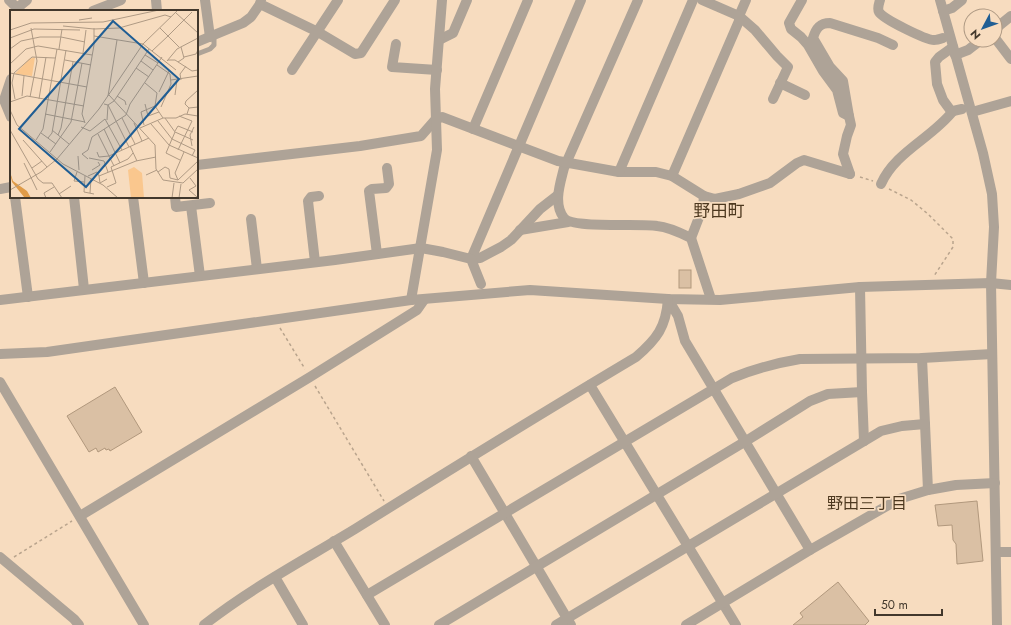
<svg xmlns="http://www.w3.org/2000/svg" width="1011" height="625" font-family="Jost,'Noto Sans JP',sans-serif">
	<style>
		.building { fill: #dac0a4; stroke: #b1987d }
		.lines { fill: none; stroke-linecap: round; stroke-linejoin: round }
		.path { stroke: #b9a48d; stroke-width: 1.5; stroke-dasharray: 3 3; stroke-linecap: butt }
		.service { stroke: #aea397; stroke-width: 5 }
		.minor { stroke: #aea397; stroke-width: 10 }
		.tertiary { stroke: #aea397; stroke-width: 10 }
		.labels { text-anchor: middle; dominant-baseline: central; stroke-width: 3.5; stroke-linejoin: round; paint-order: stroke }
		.neighbourhood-label { font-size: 16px; fill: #4d381f; stroke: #f7dcbf }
		.quarter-label { font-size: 17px; fill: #4d381f; stroke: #f7dcbf }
		.inset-road { fill: none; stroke: #af9a84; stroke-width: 1 }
		.view { fill: #205e94; fill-opacity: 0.15; stroke: #205e94; stroke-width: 2 }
		.inset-edge { fill: none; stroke: #42382c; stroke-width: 2 }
	</style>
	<rect width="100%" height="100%" fill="#f7dcbf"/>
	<g class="building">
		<rect x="679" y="270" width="12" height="18"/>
		<polygon points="115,387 142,432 110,451 109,449 106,450 105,448 98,452 96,448 89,452 67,416"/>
		<polygon points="977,501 983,561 957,564 956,544 953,540 952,525 938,526 935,505"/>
		<polygon points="838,582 869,621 865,625 793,625 803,617 800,613"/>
	</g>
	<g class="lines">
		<g class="path">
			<polyline points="860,177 873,181"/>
			<polyline points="889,189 911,200 928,214 953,239 953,247 934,276"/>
			<polyline points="280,328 305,369"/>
			<polyline points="315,386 384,501"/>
			<polyline points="14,557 72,521"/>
		</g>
		<polyline class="service" points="197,54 210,49 214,45 214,35"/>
		<g class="minor">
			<polyline points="9,0 20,11"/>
			<polyline points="156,0 157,11"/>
			<polyline points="205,0 210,37"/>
			<polyline points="261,0 260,4 318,32 355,54 361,53 395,0"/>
			<path d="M638,0l-74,168c-4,16 -11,36 0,50 9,11 76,5 93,8 12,1 24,7 34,12l20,61"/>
			<polyline points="746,0 739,16 755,30 777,56 788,67 773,99"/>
			<path d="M802,0l-13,23 2,6 10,8 7,8 15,26 14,19 6,23 6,3 -6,-35 -13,-14 -17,-29c3,-10 7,-15 17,-15l48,15 15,7"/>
			<path d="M880,0c-1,4 -3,8 -1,12 4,7 47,28 55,28 3,0 6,-1 9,-2"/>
			<polyline points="17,8 27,0"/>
			<polyline points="93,11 121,0"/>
			<polyline points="943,11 952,8 962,0"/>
			<polyline points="995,29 1011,16"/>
			<polyline points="995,38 1011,59"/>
			<polyline points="439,40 453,33 467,0"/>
			<polyline points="197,42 243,23 251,17 260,4"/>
			<polyline points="396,44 392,67 437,70"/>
			<polyline points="953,47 939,57 935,62 937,84 943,100 951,111 953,111 962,109"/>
			<polyline points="955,55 968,50 981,40"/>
			<polyline points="292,70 338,0"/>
			<polyline points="11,79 4,100 11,117"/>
			<polyline points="780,83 805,95"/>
			<polyline points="972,112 1011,101"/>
			<polyline points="849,116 851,125 847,136 843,154 850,174"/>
			<polyline points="473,129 528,0"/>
			<polyline points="197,165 360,146 421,136 435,120 442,117 558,161 619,172 656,172 672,176 704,196 715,199 739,194 770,183 797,163 804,160 850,174"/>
			<polyline points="619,172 693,0"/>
			<polyline points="672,176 739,21 739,16 702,0"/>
			<path d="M881,184c14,-32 51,-46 72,-73"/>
			<polyline points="0,189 11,187"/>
			<polyline points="558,195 540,209 511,240 501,247 480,258 471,259 581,0"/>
			<polyline points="15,197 28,297"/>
			<polyline points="74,197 84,289"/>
			<polyline points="133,197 144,283"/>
			<polyline points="175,197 176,207 210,203"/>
			<polyline points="191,206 200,276"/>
			<polyline points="251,219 257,269"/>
			<polyline points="520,230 568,222"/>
			<polyline points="691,238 703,207 704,196"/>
			<polyline points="377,254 369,191 372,189 386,188 389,184 387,168"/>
			<polyline points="315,262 308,201 311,197 319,196"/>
			<polyline points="860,287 862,392 864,441"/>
			<polyline points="668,299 678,316 685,341 810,550"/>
			<polyline points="0,300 335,260 421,248 443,252 471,259 481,284"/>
			<polyline points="922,358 928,490"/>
			<polyline points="0,382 144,625"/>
			<polyline points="590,385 736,625"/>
			<polyline points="471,456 571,625"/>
			<polyline points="80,516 310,377 417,310 424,300"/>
			<polyline points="334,541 385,625"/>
			<polyline points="996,552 1011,552"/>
			<path d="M367,595l365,-217c22,-9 44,-15 68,-19l122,-1 70,-4"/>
			<polyline points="439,625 746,441 810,401 828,394 862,392"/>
			<polyline points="556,625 881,431 902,426 925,424"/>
		</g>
		<g class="tertiary">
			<polyline points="940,0 983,153 992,194 994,227 991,283 997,625"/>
			<polyline points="411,300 437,150 435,89 442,0"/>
			<polyline points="0,354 47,352 411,300 530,290 668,299 720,300 860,287 991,283 1011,285"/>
			<polyline points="0,557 74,619 79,625"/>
			<polyline points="275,577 303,625"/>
			<path d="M204,625c47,-37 100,-65 151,-96 93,-58 187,-116 281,-172 21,-18 30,-30 32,-58"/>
			<polyline points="686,625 810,550 899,499 928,490 956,485 995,483"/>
		</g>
	</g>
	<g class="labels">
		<g class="neighbourhood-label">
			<text x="867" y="503">野田三丁目</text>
		</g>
		<g class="quarter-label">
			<text x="719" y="211">野田町</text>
		</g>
	</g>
	<g transform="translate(10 10)">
		<rect width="188" height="188" fill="#f7dcbf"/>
		<path d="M25,47l-3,19 -17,-2 14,-15zM124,157l8,6 2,25h-13l-3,-28z" fill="#fac78e"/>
		<path d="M0,162l3,9 14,10 4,7 -7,-1 -12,-15z" fill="#df9b48"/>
		<path class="inset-road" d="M166,3l22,20M69,10l13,-2M53,16l31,3M150,18l19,19M84,19l25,-1 46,-13 6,2M0,20l21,-7 72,-1 56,-12M84,26l49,8 33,26M158,26l24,-24M0,28l24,-9 46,1M0,39l11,-8 19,-4h21l24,5M49,39l3,-20M142,41l16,-15M73,43l3,-23M135,45l13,8M174,47l12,-3 2,-4M55,50l26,5M158,50h7l17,11 6,-1M131,51l12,9M157,51l10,-12 21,-11M168,52l6,-4 -3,-11M0,54l16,-15 12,-3 54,9M147,55l13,9 1,10 -10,23M126,58l13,9M0,63l77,14M161,70l27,-4M171,70l-1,-6 6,-8M135,73l12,10 -2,13M149,82l10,-21M99,85l46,50 1,24 7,11 20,3 15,-14M165,85l2,-15M12,86l2,-20M98,86l9,-56M107,86l8,5 1,4M20,87l7,-36 -6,-33M5,89l-3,-16 2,-10 18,-16 23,1M29,89l7,-42M0,92l17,-6 57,10M94,94l4,1 6,-4 35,-52M135,94l3,12 11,-4M179,98l-4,-4 1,-3 12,-11M0,100l7,15 46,39 40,21 15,13M35,104l40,8M177,104l2,-6 9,-1M112,108l13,26M155,108l10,14 -9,21 14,7M97,110l1,-15 21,42M148,111l14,18 23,11 -3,6M75,113l-3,-9 12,-69v-17M124,113l8,18M141,114l18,21 29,13M134,115l-3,-13 14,-6 8,12M71,117l9,4 15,-12 17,31M130,118l23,-10h13l9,-4 13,2M94,119l16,34M0,120l28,49 5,4h9l10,15M42,120l17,14M165,121l3,-5 15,6M165,122l18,8M31,123l15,11M88,124l11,22 40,-18M48,125l3,-7 12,-66M38,128l4,-5 14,-83M13,130l24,27M26,130l7,-11 14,-80M120,136l7,15M182,136l-2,-11 4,-8M168,140l14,-29 -13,-5M40,142l21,-30 11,-59M87,142l2,5 10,-1 5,10M68,146l1,14M79,148l15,3 4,11M78,149l-6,-5 6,-4 4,-13 34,-22 4,-11 32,-47M14,153l13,27M22,158l10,-7M82,160l8,-5 -2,-3M67,162l-3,9 10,1M148,162l7,-5 4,2 1,9 8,2 20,-19M136,165l11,-5M75,166l-1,16 10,2M78,166l9,-4 2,4M180,168l6,8 -7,4 8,7M97,169l-7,4 -1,-7 37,-15 20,-4M168,170l-3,-7 9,-21M97,177l9,-4 -5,-16 17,-8 5,-6M0,180l31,-18 16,-13 42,-50 44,-65 35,-34M80,183l1,-14M49,184l12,-8M36,188l-2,-5 10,-6M162,188l2,-15M169,188l2,-14"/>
		<path class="view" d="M103,11l66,58 -93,108 -67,-58z"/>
		<rect width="188" height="188" class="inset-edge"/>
	</g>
	<g transform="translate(983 28) rotate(229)"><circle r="19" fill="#f7dcbf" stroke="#af9a84"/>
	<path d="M0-3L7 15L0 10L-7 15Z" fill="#205e94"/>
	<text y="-6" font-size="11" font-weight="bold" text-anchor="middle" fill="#42382c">N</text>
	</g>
	<path d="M875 609v6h67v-6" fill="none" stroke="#42382c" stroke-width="2"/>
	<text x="881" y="609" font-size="12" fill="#42382c" stroke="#f7dcbf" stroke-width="3" paint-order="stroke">50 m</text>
</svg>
